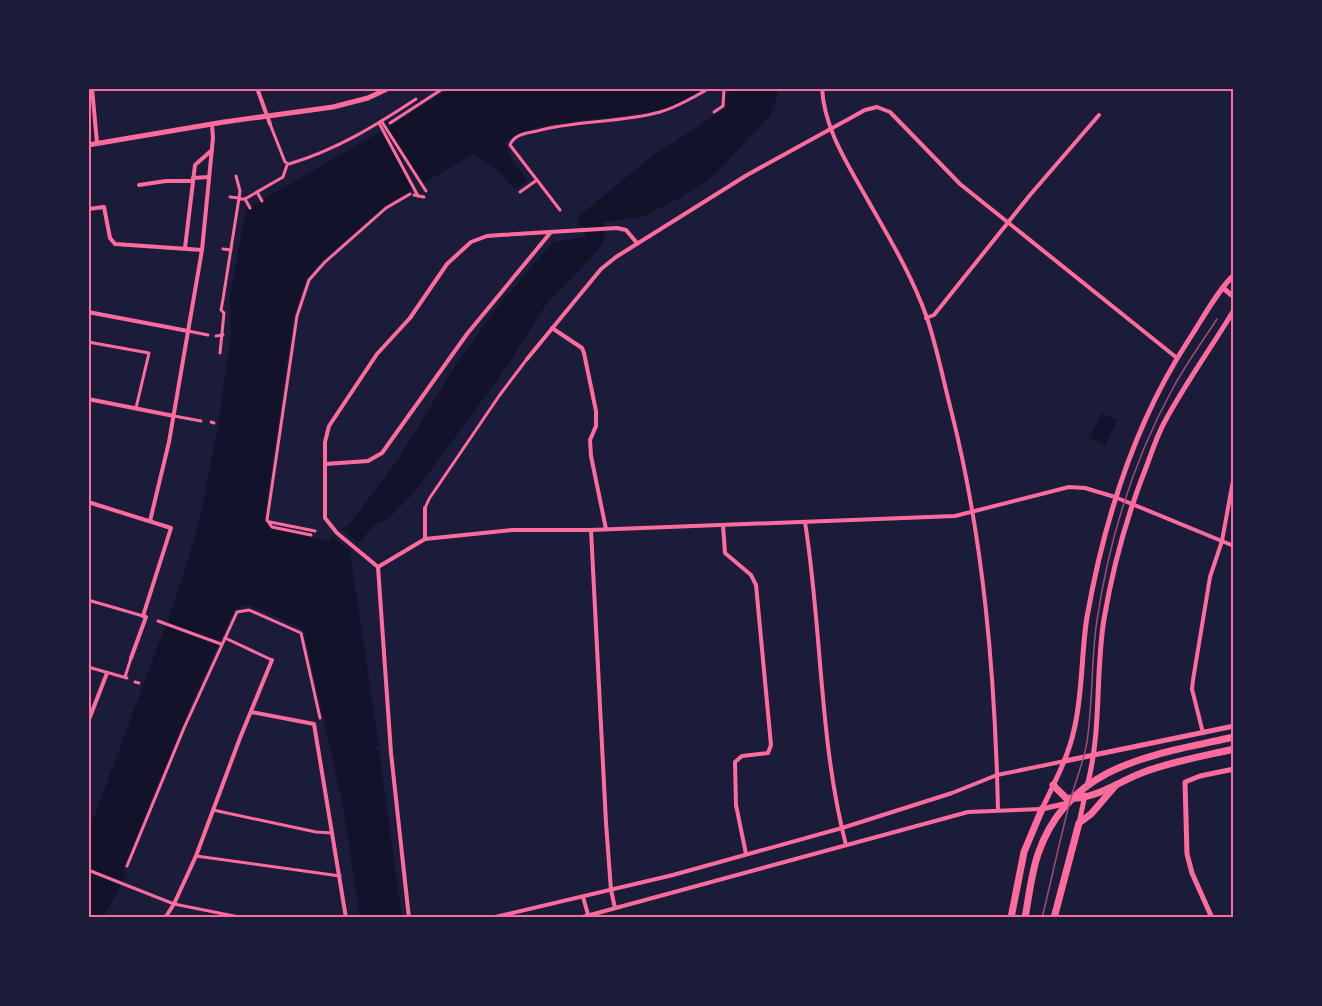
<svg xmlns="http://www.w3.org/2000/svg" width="1322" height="1006" font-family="'IBM Plex Sans',sans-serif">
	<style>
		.water { fill: #12122b }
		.pier { fill: #1b1b3a }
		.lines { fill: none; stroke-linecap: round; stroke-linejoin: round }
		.pedestrian { stroke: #ff6b9d; stroke-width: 3 }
		.minor { stroke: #ff6b9d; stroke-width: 4 }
		.tertiary { stroke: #ff6b9d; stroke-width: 5 }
		.primary { stroke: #ff6b9d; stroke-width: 7 }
		.tram { stroke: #a44b75; stroke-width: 1.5 }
		.neatline { fill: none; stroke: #ff6b9d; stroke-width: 2 }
	</style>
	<rect width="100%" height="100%" fill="#1b1b3a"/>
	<g class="water">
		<path d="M448,89h257c-15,7 -30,18 -47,22 -38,9 -127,6 -153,32l7,17 15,21 -12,8 -17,-19 -25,-16 -88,52 -67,59 -12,15 -12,35 -30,206 7,8 58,12 14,-15h5l49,-65 59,-96 43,-60 54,-63 33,-5 -1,-11 -7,-1 1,-9 72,-59 72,-47 3,-3 1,-18h53l-11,28 -57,60 -32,21 -38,19 -39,5 1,13h2l-7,14 -54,57 -35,56 -29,40 -68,92 -27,27c-12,1 -19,11 -25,21l-2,-1 -9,12 29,193 -3,1v4h3l23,166 -42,-2 -17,-109 -39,-174 -3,-4 -54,-24 -12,4 -42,92 -71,172 4,2c-7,16 -15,27 -22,43h-15l-1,-84 86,-230 25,-79 19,-99 13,-92 -1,-35 16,-89 148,-85z"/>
		<polygon points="1102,413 1117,420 1105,445 1090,438"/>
	</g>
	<g class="pier">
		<polygon points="386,125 424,187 415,192 380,128"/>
		<polygon points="341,528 358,543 351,552 333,537"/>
	</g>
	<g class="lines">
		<g class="pedestrian">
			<polyline points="714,112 723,106 724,88"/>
			<polyline points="382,122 426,191"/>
			<polyline points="379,123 418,196"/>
			<polyline points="390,123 444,88"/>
			<path d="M270,124l15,38 4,2c47,-14 86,-38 127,-65"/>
			<polyline points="257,192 262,201"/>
			<polyline points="520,192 537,180"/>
			<polyline points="414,195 424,197"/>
			<polyline points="230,197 239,198 240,191 236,176"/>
			<polyline points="242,199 245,199 283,177 287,165"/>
			<polyline points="245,199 250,208"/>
			<path d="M560,210l-50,-65c4,-11 17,-12 27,-14 40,-11 83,-8 123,-19 18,-5 34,-15 50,-24"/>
			<polyline points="223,249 231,250"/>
			<polyline points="188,331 208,335"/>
			<polyline points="216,336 223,335"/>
			<polyline points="88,342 149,353 136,408"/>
			<polyline points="220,353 224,313 221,310 223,299 239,198 241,199"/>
			<polyline points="174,416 201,421"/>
			<polyline points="211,422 214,423"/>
			<polyline points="425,508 429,499 499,396 527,359"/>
			<polyline points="270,522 315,531"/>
			<polyline points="311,535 272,527 267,520 297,316 309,280 325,262 386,208 410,194"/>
			<polyline points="88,600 143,616"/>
			<polyline points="158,621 221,644"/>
			<polyline points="225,638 272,660"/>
			<polyline points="88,667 127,678"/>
			<polyline points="125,677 131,658"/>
			<polyline points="135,682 139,683"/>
			<polyline points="213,810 316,832 332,833"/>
			<polyline points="196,856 340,876"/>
			<polyline points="127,866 184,728 237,612 249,610 301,633 320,718"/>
			<polyline points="88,870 174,904 244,918"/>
		</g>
		<g class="minor">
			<polyline points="92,88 97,143"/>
			<polyline points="257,88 270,124"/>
			<path d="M822,88c2,40 25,75 44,109 22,39 46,78 61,121 10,30 16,61 24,92 33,130 44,266 47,400"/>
			<polyline points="193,178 209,177"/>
			<polyline points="139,185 166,181 192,181"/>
			<polyline points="88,209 104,207 110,238 115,244 202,250"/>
			<polyline points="185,248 195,165 212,150"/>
			<polyline points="88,312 188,331"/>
			<polyline points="926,318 934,315 1030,195 1099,115"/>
			<polyline points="552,328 582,348 584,353 596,411 596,426 590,440 591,456 606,529"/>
			<polyline points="527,359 601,269 616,257 747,175 865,110 877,107 890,112 960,184 1177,358"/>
			<polyline points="88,399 174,416"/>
			<polyline points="325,464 368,461 382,453 467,334 551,232"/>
			<polyline points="88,502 171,528 143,616 146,617 131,658"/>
			<polyline points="150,521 169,442 202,250 213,138 212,125"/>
			<path d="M805,522c17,106 14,219 41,323"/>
			<polyline points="723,525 725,553 751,575 756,585 771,745 768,753 742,756 735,762 736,805 746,854"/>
			<polyline points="591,530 606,823 611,890 615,908"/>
			<polyline points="425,539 425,508"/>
			<polyline points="378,567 425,539 512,530 591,530 955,516 1069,487 1085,488 1115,497 1234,546"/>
			<polyline points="251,712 314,724 346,918"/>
			<polyline points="88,722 107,673"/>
			<polyline points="1203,733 1192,689 1193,680 1210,577 1222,541 1234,475"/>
			<polyline points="583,897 589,918"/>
			<polyline points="165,918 174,904 196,856 240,738 272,660"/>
			<polyline points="409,918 391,753 378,567 337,533 325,518 325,442 329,426 377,354 410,318 447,264 471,242 487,236 500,235 617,228 626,230 637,243"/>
			<polyline points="491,918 673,875 842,828 952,793 997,775 1065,761"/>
			<polyline points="579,918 968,812 1041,809"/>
		</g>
		<g class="tertiary">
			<polyline points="88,145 224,122 333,107 368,98 389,88"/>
			<polyline points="1223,288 1234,297"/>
			<polyline points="1065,761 1234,726"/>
			<path d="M1087,786c15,-55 8,-112 17,-167 9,-53 23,-104 43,-154 5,-14 10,-29 17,-42 21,-39 47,-75 70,-113"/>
			<path d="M1042,809c12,-26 26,-51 32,-79 9,-37 7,-76 13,-113 17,-96 47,-193 101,-276 12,-18 31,-53 46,-66"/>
			<polyline points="1042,809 1068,803"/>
			<polyline points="1079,823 1085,795"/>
			<polyline points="1212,918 1192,873 1187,854 1185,782 1200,776 1234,769"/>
		</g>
		<g class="primary">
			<path d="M1053,785l13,13c28,3 53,-17 78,-26 29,-11 60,-16 90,-23"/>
			<polyline points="1011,918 1024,852 1042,809"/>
			<path d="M1025,918c4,-22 6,-43 13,-64 31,-90 115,-99 196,-117"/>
			<polyline points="1054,918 1079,823 1091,814 1116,785"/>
		</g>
		<path class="tram" d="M1042,918c10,-40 18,-80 29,-120 5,-19 13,-37 16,-56 6,-41 4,-82 10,-122 12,-80 37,-161 76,-232 13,-24 29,-46 44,-69"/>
	</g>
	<rect width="1322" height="1006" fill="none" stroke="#1b1b3a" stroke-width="180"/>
	<rect x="90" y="90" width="1142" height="826" class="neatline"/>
</svg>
